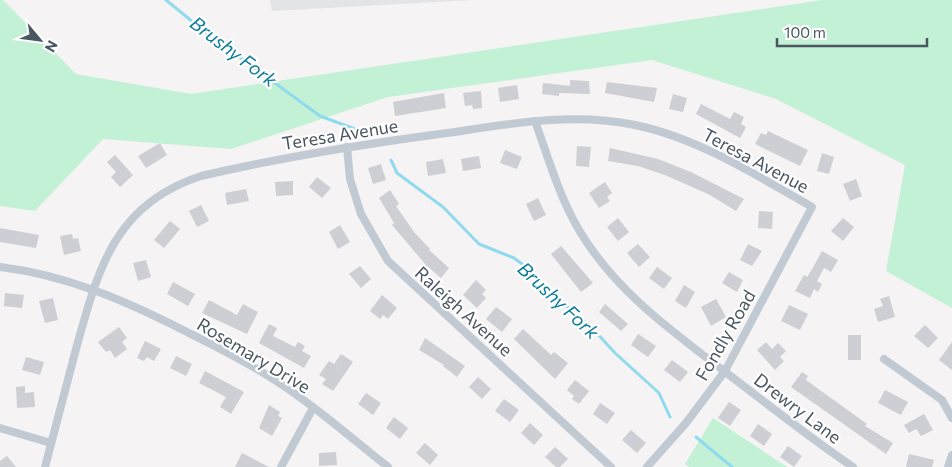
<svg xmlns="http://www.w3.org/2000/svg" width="952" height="467" font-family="Commissioner,sans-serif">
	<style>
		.airport { fill: #e2e4e7 }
		.green { fill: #c3f1d5 }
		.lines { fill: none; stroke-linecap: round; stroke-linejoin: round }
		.stream { stroke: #90daee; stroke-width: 3 }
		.building { fill: #cdcfd5 }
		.street { stroke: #c1cad2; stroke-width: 8 }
		.labels { text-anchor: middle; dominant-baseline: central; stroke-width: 4.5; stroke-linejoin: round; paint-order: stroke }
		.street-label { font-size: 18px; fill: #4a5661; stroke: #fff }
		.water-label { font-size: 19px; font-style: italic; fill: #0c7c9b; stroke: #fff }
	</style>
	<rect width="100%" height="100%" fill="#f5f3f3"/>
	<polygon class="airport" points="270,0 473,0 272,11"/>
	<g class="green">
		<polygon points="0,0 3,0 76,74 191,94 822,0 952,0 952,308 886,271 905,165 776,99 652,60 388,97 231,149 103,139 35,211 0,206"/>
		<polygon points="713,418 787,467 689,467 685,464"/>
	</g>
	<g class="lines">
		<g class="stream">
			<polyline points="166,0 204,31 320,116 355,129"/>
			<polyline points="391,160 397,173 443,207 479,244 514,258 526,267 541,284 594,330 615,353 659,393 670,417"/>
			<polyline points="696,437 732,467"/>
		</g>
	</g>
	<g class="building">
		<polygon points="570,80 589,81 590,94 559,93 559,96 542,94 543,83 570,86"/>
		<polygon points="607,82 657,88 654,102 605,93"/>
		<polygon points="517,85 519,99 500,102 498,88"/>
		<polygon points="481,91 482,108 473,109 472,105 465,106 463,93"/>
		<polygon points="444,93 446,108 395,116 393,102"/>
		<polygon points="673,94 687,98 683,112 669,109"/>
		<polygon points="701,104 730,119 734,112 744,117 741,124 746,127 740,138 696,114"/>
		<polygon points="768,131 808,150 800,166 755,144 761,133 766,135"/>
		<polygon points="160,143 167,155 146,168 138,156"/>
		<polygon points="577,146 591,147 589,167 576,166"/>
		<polygon points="610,148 658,159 691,172 744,199 736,211 710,195 665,175 638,166 608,161"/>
		<polygon points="505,150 522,157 517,169 500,163"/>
		<polygon points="822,153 834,157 829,174 817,171"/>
		<polygon points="115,155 133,175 120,187 111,177 116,172 107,162"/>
		<polygon points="479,156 481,168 463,171 461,159"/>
		<polygon points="443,159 446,173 428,176 426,162"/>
		<polygon points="381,164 386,180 373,184 368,168"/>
		<polygon points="317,177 331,188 322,198 309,187"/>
		<polygon points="856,179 862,196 850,201 843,184"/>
		<polygon points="293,181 293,195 276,196 275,182"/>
		<polygon points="605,182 612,193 607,197 610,201 599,208 589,193"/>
		<polygon points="246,189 249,201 227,205 225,193"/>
		<polygon points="390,190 399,204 396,206 414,232 430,249 429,250 449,268 441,278 426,265 392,225 394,223 379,198"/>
		<polygon points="538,198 546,215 534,221 526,204"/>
		<polygon points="201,205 209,221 197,227 189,211"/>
		<polygon points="759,211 773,212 772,229 758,228"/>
		<polygon points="618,218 629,232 618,241 607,227"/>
		<polygon points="843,218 854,227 843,241 831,231"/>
		<polygon points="170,221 180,229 164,248 154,240"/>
		<polygon points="340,225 350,242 338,249 329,232"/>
		<polygon points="0,228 39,235 36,248 0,242"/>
		<polygon points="72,234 73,239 78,238 81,251 64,255 60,236"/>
		<polygon points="638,244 650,257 639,267 627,253"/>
		<polygon points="748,244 762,251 752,266 740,260"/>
		<polygon points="561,246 593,283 581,292 551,254"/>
		<polygon points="822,251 838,260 831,272 824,268 817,281 822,284 818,292 814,289 810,298 795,291 804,275 807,277 811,271"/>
		<polygon points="146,260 151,277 138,281 133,263"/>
		<polygon points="360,266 371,279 361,288 349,274"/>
		<polygon points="657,267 672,278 664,289 649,278"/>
		<polygon points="729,272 743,280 737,292 722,283"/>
		<polygon points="476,280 486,290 482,294 486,298 477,308 463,295"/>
		<polygon points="173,282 195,294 188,306 167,294"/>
		<polygon points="684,285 695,292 686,308 675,301"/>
		<polygon points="5,293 24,295 22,308 4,306"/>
		<polygon points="382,295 397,308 388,319 383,315 380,319 370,311"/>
		<polygon points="889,296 895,317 878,322 874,309 883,306 880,299"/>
		<polygon points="53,298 58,320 45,323 39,301"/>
		<polygon points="716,299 726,317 711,326 701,307"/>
		<polygon points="209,300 237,315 243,304 258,312 247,334 202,313"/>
		<polygon points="605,304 628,324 621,331 599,312"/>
		<polygon points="789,305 808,314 800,330 781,321"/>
		<polygon points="496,307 512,319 502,332 486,319"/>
		<polygon points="269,324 277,328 273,336 295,347 298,342 305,346 302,351 311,356 304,368 259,343"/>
		<polygon points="925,325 938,338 928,348 914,336"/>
		<polygon points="119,327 127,338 122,342 127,349 115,358 110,350 106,352 98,342"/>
		<polygon points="523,329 551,355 554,352 568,363 555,379 514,339"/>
		<polygon points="638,334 656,346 648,357 631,345"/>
		<rect x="848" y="335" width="13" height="25"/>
		<polygon points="425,338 465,366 457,377 443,366 444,365 419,350"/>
		<polygon points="145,341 161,349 154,361 147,357 144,361 137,358"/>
		<polygon points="766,342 772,349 778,343 786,351 780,357 784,361 775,370 757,350"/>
		<polygon points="952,342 952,370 939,360"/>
		<polygon points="341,354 353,362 333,391 322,384 326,379 319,375 329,361 334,364"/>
		<polygon points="176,356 192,364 186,376 170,368"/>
		<polygon points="26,357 44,362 40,375 22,370"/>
		<polygon points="672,360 688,372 680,382 664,370"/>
		<polygon points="205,371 244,392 231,414 220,407 226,397 199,383"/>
		<polygon points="802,372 808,376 806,380 867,424 865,426 893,443 886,454 791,387"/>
		<polygon points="478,377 491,389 482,399 469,387"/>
		<polygon points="575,380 589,391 579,404 572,399 574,396 567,390"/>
		<polygon points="25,386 25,393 34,392 35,407 17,408 16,387"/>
		<polygon points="885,390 908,402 901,415 878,403"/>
		<polygon points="366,393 381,403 373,415 358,404"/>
		<polygon points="504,399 519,410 510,422 495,411"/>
		<polygon points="729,402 741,410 730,426 718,418"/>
		<polygon points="600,403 615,413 607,424 593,414"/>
		<polygon points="269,405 280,412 278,416 282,418 272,436 259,428"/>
		<polygon points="924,414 933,430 921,436 916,429 909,433 904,425"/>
		<polygon points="394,417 408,428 400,439 386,428"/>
		<polygon points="530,423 543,435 534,445 521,433"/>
		<polygon points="758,424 772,434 764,446 750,436"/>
		<polygon points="631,430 646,443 637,453 622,440"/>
		<polygon points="425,443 438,455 430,465 416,453"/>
		<polygon points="788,446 802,456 794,467 780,457"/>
		<polygon points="555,447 568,459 560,467 556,467 545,457"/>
		<polygon points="336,452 337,465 319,466 319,453"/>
		<polygon points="242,453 269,467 235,467"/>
		<polygon points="909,454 934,460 932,467 906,467"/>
		<polygon points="7,456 16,467 0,467 0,461"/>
	</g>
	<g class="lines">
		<g class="street">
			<path d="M535,121c13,36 24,75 44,109 36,61 94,102 149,144 42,32 82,64 125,93"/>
			<polyline points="347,147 350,179 361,214 388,261 611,467"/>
			<path d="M0,267c66,8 124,33 183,63 30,15 61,30 90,49 41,26 77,58 115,88"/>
			<polyline points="884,359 942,400 952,418"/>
			<polyline points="0,428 51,443"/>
			<path d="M45,467c10,-39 21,-79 31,-118 22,-79 38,-145 125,-173 82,-19 163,-32 246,-43 62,-9 125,-21 188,-8 63,13 121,50 177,82l-87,164 -39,52 -39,44"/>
			<polyline points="281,467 313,408"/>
			<polyline points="948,467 952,455"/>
		</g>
	</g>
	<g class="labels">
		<g class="street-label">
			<text transform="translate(340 134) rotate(-9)">Teresa Avenue</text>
			<text transform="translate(756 160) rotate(28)">Teresa Avenue</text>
			<text transform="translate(464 311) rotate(42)">Raleigh Avenue</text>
			<text transform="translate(725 335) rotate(-60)">Fondly Road</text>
			<text transform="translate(254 355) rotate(31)">Rosemary Drive</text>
			<text transform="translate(798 408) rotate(37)">Drewry Lane</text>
		</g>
		<g class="water-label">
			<text transform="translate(234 51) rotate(37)">Brushy Fork</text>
			<text transform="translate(559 300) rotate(43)">Brushy Fork</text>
		</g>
	</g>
	<g transform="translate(40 40) rotate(119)" stroke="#ffffff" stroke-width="4" paint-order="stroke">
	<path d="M0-4L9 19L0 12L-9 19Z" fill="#4a5661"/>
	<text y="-8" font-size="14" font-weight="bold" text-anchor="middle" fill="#4a5661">N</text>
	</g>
	<path d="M777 38v8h150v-8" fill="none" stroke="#4a5661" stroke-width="2.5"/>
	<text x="784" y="38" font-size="15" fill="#4a5661" stroke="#ffffff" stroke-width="4" paint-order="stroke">100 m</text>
</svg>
